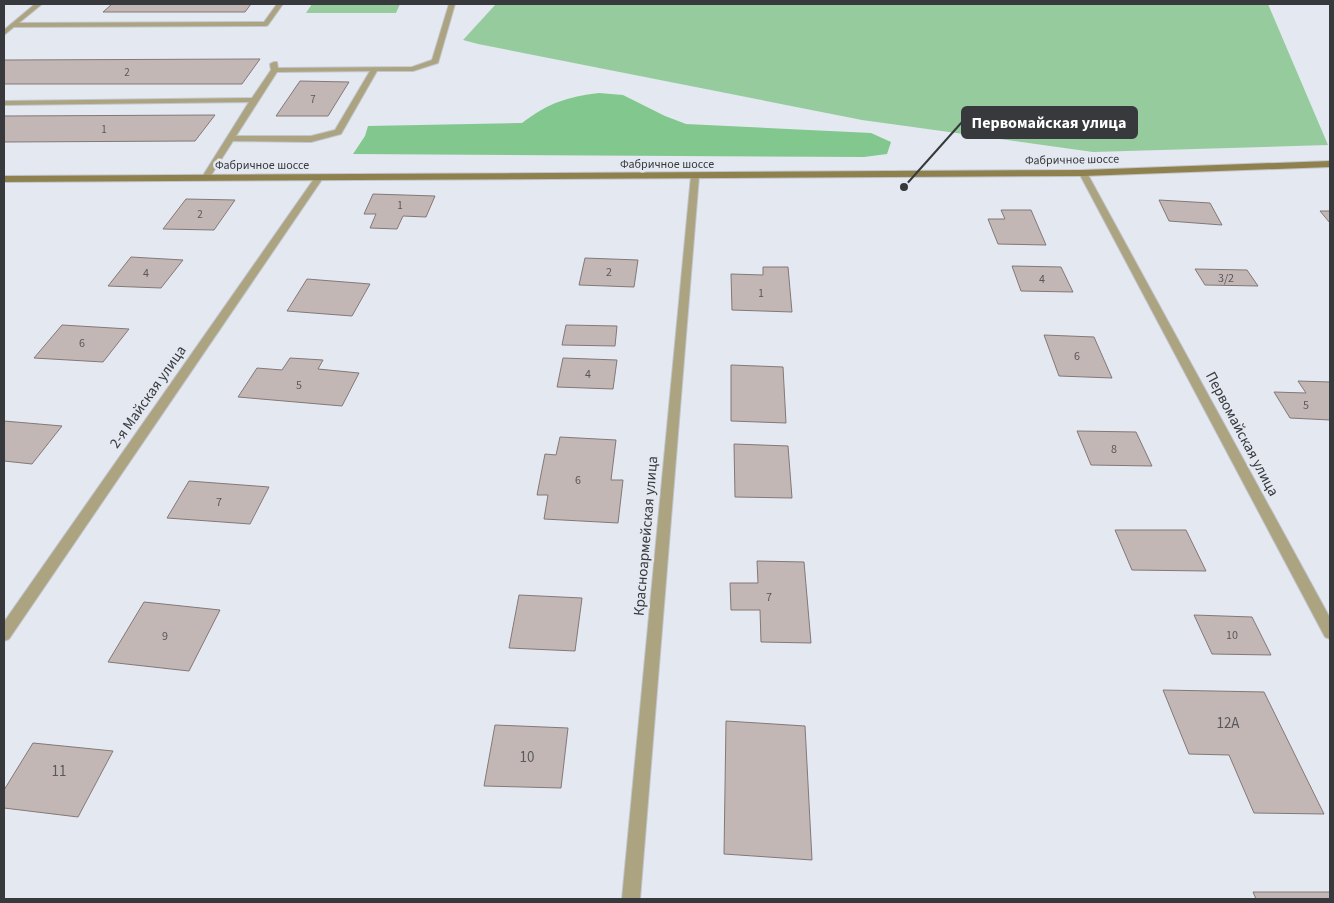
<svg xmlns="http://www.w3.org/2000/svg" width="1334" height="903" font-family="'Source Sans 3',sans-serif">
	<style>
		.green { fill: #96cb9e }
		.forest { fill: #82c78d }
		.building { fill: #c3b7b6; stroke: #837877 }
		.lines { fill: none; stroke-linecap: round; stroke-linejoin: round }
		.service-casing { stroke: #c1c5cd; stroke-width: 2 }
		.minor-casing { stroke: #c1c5cd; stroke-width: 2 }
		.secondary-casing { stroke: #c1c5cd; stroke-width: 2 }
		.service { fill: #aca380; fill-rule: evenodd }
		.minor { fill: #aca380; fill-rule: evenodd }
		.secondary { fill: #8f814d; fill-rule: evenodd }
		.labels { text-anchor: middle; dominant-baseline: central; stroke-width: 5; stroke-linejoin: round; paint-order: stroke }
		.far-number-label { font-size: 11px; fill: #5a585a }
		.far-street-label { font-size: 12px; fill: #37393c; stroke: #e3e8f1 }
		.number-label { font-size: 12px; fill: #5a585a }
		.street-label { font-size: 15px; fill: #37393c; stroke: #e3e8f1 }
		.near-number-label { font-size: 15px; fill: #5a585a }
		.leader { fill: none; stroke: #37393c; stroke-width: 2 }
		.callout-dot { fill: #37393c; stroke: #e3e8f1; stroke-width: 2 }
		.callout { fill: #37393c; stroke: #37393c; stroke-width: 2 }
		.callout-label { font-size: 16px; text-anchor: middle; font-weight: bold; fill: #fff }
	</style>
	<rect width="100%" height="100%" fill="#e3e8f1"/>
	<g class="green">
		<polygon points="312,4 400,4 396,13 306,13"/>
		<polygon points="496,4 1268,4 1328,145 1093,152 862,120 478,44 463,40"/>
	</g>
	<path class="forest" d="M599,93l24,2 42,21 21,8 185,9 20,9 -4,12 -23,3 -511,-3 12,-18 3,-10 154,-3c26,-20 45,-26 77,-30z"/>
	<g class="building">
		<polygon points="112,4 251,4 245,12 103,12"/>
		<polygon points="260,59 242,84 4,84 4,60"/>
		<polygon points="300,81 349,82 328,116 276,116"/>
		<polygon points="215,115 195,141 4,142 4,116"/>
		<polygon points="373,194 435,196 426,217 403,216 397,229 370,228 376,214 364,214"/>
		<polygon points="186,199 235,200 214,230 163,229"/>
		<polygon points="1159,200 1210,203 1222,225 1169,221"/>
		<polygon points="1001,210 1031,210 1046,245 998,244 988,219 1005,219"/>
		<polygon points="1320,211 1330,211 1330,223"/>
		<polygon points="131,257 183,260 161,288 108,286"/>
		<polygon points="585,258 638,260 634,287 579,285"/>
		<polygon points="1012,266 1061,267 1073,292 1021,291"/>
		<polygon points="763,267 788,267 792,312 732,310 731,274 763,275"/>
		<polygon points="1195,269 1247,270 1258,286 1205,285"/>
		<polygon points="307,279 370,284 352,316 287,311"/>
		<polygon points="62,325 129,329 103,362 34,358"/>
		<polygon points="566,325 617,326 615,346 562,345"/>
		<polygon points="1044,335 1094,337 1112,378 1059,376"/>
		<polygon points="290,358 323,360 318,369 359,373 342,406 238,397 257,368 282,370"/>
		<polygon points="563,358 617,360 613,389 557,387"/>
		<polygon points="731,365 783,367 786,423 731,421"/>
		<polygon points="1298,381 1330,382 1330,420 1290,418 1274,392 1306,393"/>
		<polygon points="4,421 62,426 32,464 4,461"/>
		<polygon points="1077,431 1136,432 1152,466 1091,465"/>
		<polygon points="560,437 616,440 611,480 623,480 618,523 544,519 548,495 537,495 545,454 556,455"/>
		<polygon points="734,444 788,446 792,498 735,497"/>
		<polygon points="189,481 269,487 250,524 167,518"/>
		<polygon points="1115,530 1186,530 1206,571 1132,570"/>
		<polygon points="757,561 804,562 811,643 761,642 760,610 731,610 730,583 758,583"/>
		<polygon points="519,595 582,598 575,651 509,648"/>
		<polygon points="144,602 220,610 189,671 108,662"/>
		<polygon points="1194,615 1252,617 1271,655 1212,654"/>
		<polygon points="1163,690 1264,692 1324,814 1254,813 1229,755 1189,754"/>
		<polygon points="726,721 805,726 812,860 724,854"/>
		<polygon points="495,725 568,728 561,788 484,786"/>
		<polygon points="33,743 113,751 78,817 4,808 4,790"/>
		<polygon points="1253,892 1330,892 1330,899 1256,899"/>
	</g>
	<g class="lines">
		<g class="service-casing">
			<g id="service">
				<polygon points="277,4 283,4 268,25 266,26 13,27 10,25 13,23 264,22"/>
				<path d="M449,4h6l-17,59 -25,8h-36l-36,63 -30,8 -78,-1 -23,36 -4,3 -4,-3 47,-75 -245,3v-4l248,-3 19,-28 -1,-6 4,-2h3l1,6 134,-1 20,-7zM370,71l-35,59 -24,6h-75l41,-64z"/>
			</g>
		</g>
		<g class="minor-casing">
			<g id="minor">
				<polygon points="35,4 42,4 4,35 4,30"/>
				<polygon points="1083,170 1087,173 1330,618 1330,639 1325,637 1079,173"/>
				<polygon points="695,173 699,176 640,899 622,899 691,176"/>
				<polygon points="319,175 323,178 9,639 4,641 4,622 316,176"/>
			</g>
		</g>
		<g class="secondary-casing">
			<polygon id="secondary" points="1330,161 1330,167 1083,176 4,182 4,176 1083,170"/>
		</g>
		<use href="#service" class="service"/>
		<use href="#minor" class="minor"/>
		<use href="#secondary" class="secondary"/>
	</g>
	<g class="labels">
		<g class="far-number-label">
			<text x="127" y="72">2</text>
			<text x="313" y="99">7</text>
			<text x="104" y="129">1</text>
			<text x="400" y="205">1</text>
			<text x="200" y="214">2</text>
		</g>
		<g class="far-street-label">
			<text transform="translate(1072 160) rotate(-1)">Фабричное шоссе</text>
			<text x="667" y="164">Фабричное шоссе</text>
			<text x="262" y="165">Фабричное шоссе</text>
		</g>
		<g class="number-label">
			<text x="609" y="272">2</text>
			<text x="146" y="273">4</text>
			<text x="1226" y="278">3/2</text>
			<text x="1042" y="279">4</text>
			<text x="761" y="293">1</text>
			<text x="82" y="343">6</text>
			<text x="1077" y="356">6</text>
			<text x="588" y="374">4</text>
			<text x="299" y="385">5</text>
			<text x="1306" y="405">5</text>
			<text x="1114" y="449">8</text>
			<text x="578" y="480">6</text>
			<text x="219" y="502">7</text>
			<text x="769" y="597">7</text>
			<text x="1232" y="635">10</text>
			<text x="165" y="636">9</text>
		</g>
		<g class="street-label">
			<text transform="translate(148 397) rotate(-55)">2-я Майская улица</text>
			<text transform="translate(1242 434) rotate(62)">Первомайская улица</text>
			<text transform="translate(646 536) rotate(-85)">Красноармейская улица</text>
		</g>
		<g class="near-number-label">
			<text x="1228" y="723">12А</text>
			<text x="527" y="757">10</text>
			<text x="59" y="771">11</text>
		</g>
	</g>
	<path class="leader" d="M904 187L962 122"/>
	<circle class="callout-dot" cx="904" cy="187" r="5"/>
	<rect class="callout" x="962" y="107" width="175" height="31" rx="5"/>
	<g class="callout-label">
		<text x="1049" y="128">Первомайская улица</text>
	</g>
	<rect width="1334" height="903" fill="none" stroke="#37393c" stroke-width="10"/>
</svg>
